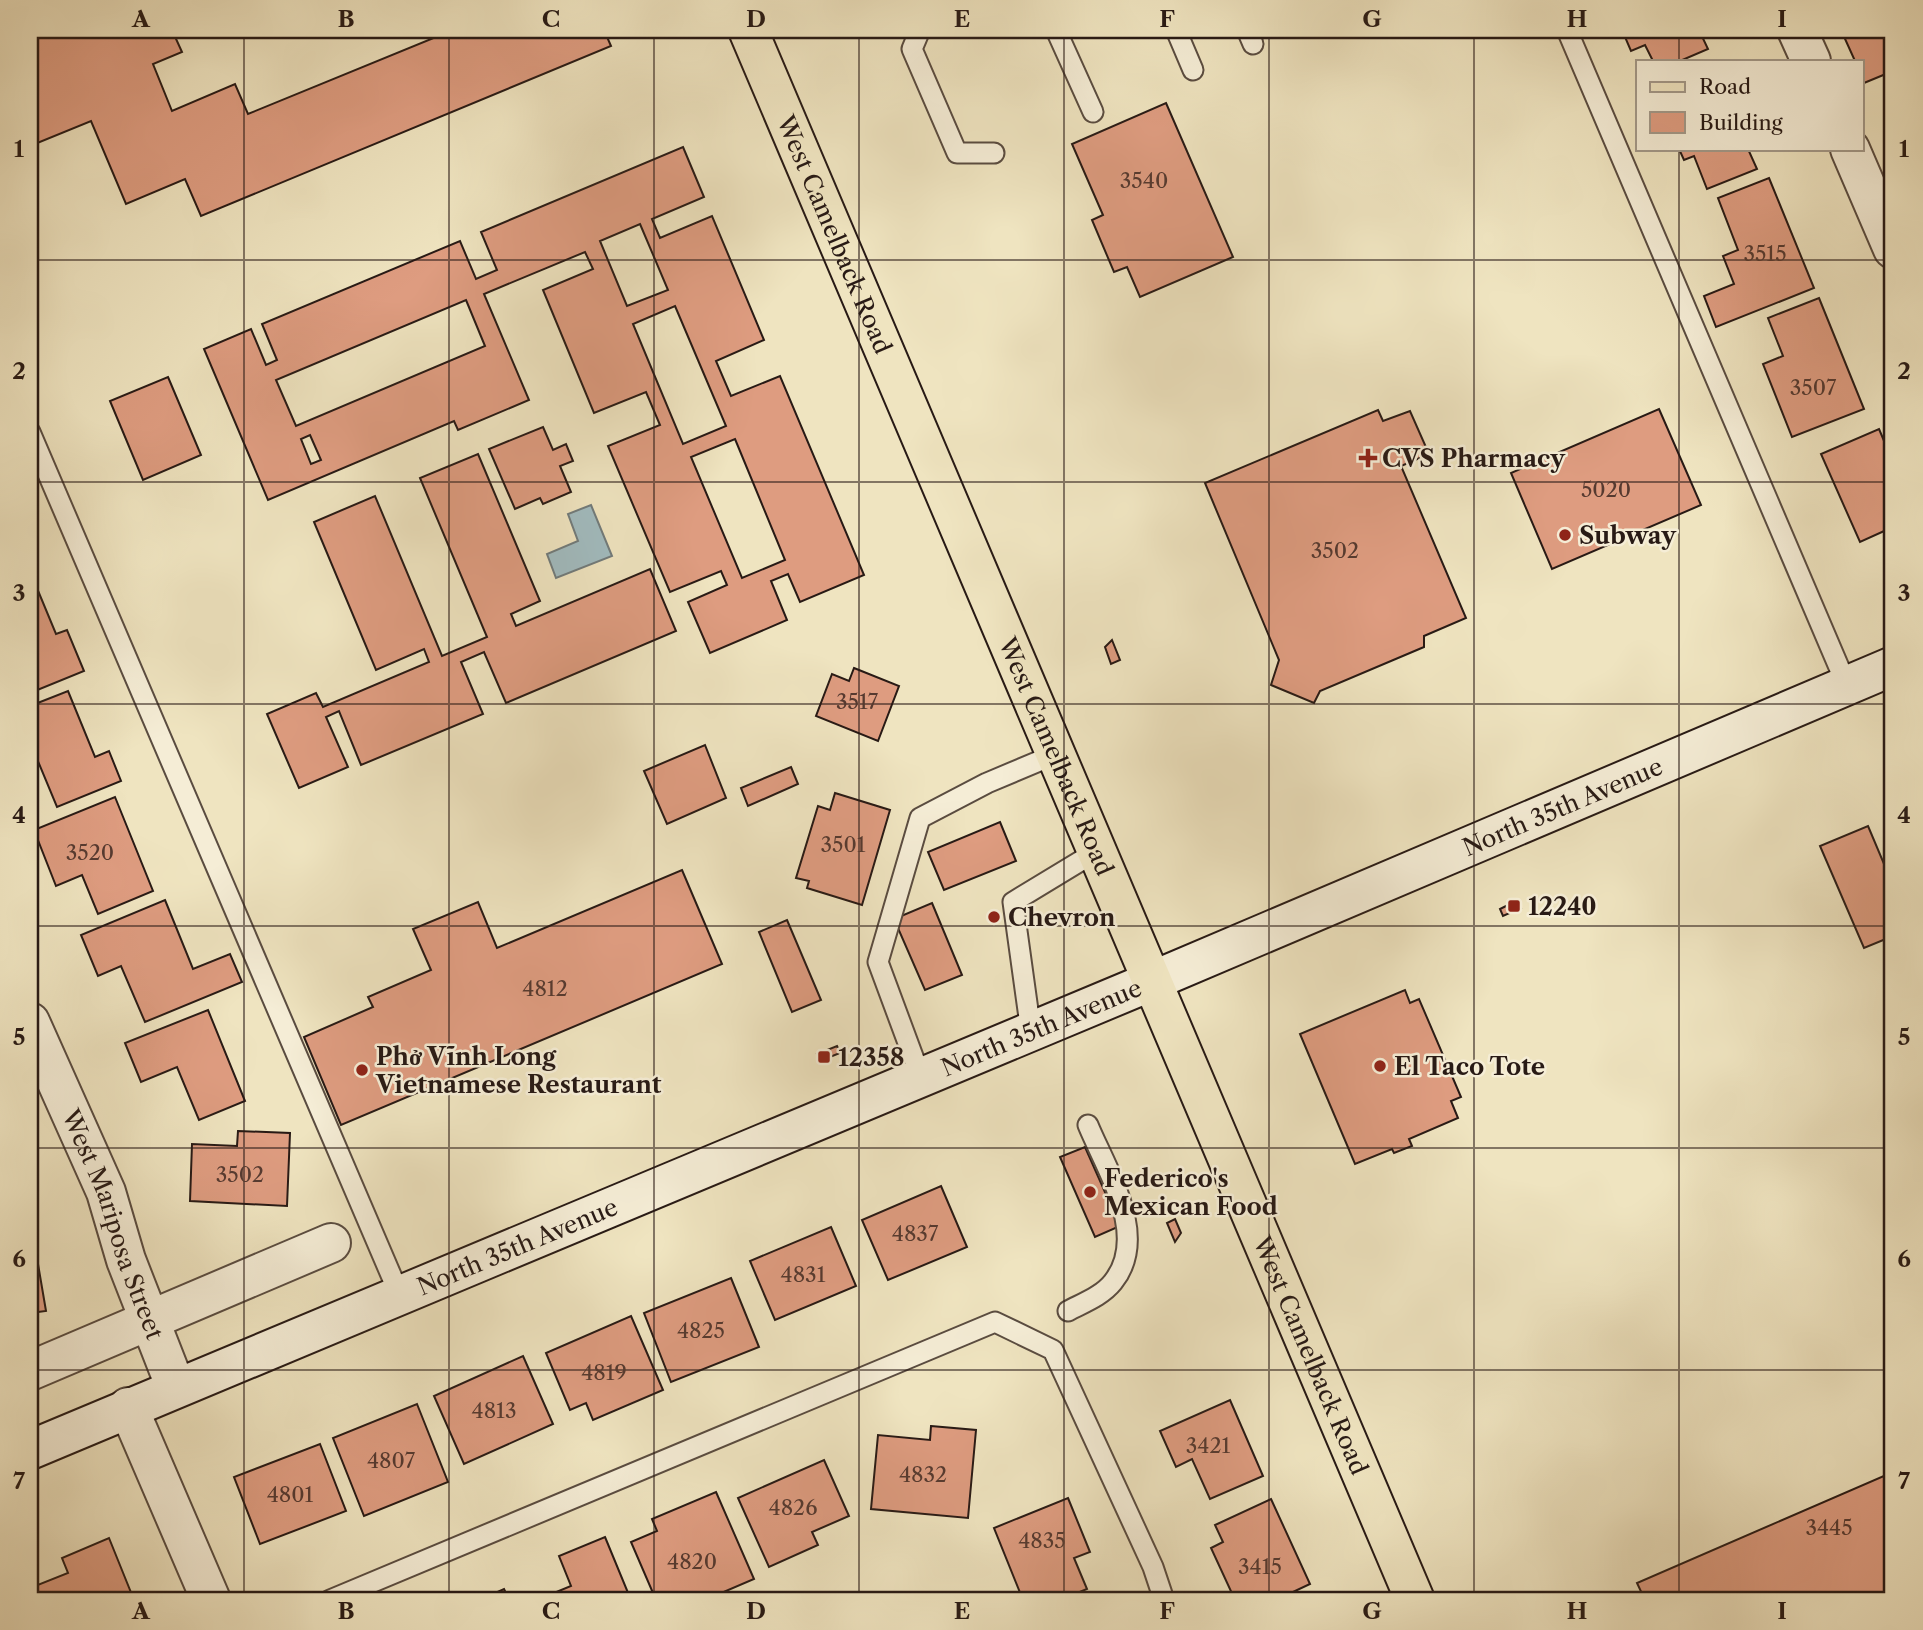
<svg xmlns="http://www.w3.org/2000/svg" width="1923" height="1630" font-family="'Libre Caslon Text',serif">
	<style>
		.water { fill: #a1bbbf; stroke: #717b7b; stroke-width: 2 }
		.building { fill: #de9c80; stroke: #281a15; stroke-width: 2; fill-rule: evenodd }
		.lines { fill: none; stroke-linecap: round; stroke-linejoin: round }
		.service-casing { stroke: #5a4c40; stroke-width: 23 }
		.minor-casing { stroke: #5a4c40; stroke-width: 42 }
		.secondary-casing { stroke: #281a15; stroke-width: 42 }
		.primary-casing { stroke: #281a15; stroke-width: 42 }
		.service { stroke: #f5edd6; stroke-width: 19 }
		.minor { stroke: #f5edd6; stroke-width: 38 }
		.secondary { stroke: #f5edd6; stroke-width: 38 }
		.primary { stroke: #efe4c0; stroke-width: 38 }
		.grid { fill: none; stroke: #281a15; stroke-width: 2; stroke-opacity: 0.55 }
		.poi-dot { fill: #8f2418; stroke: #f5edd6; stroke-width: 2.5 }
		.labels { text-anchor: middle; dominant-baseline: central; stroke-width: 5; stroke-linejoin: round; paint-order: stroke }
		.number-label { font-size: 21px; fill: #563a30 }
		.street-label { font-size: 24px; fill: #281a15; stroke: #f5edd6 }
		.poi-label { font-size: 24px; font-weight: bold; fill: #281a15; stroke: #f5edd6; text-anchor: start }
		.neatline { fill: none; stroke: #281a15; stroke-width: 2.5 }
		.grid-label { font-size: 23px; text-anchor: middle; font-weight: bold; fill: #281a15 }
	</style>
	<rect width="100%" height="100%" fill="#efe4c0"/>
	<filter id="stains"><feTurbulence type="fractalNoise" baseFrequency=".00286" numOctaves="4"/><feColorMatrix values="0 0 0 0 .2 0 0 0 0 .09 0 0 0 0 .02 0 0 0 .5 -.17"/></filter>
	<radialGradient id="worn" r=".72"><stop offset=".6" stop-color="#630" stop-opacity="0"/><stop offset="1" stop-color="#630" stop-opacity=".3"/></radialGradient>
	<polygon class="water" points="591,505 612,556 556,578 547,554 578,541 568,514"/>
	<g class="building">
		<polygon points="30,30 172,30 182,52 153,64 172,111 235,84 248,114 453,30 604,30 611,46 201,216 185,179 126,204 91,121 30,146"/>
		<polygon points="1622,30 1699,30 1708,49 1680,61 1653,61 1645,45 1631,51"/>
		<polygon points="1841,30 1893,30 1893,71 1864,83 1862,61 1855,61"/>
		<polygon points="1166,103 1233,257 1140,297 1127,267 1114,272 1092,220 1103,215 1072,144"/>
		<path d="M683,147l21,50 -52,22 8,19 52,-22 52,124 -48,21 15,35 49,-20 84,199 -64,27 -12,-28 -17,7 16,39 -77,33 -22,-51 39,-17 -6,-14 -51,21 -62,-146 52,-21 -14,-33 -52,21 -51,-123 50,-21 -8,-17 -101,42 45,106 -71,30 -4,-9 -186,79 -64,-151 47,-20 15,36 11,-5 -15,-36 198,-83 16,38 21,-9 -16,-38zM640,224l28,66 -41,16 -27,-65zM466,300l19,46 -189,80 -20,-46zM675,306l51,120 -43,18 -50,-120zM310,435l11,25 -10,4 -10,-25zM735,439l50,121 -43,18 -51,-121z"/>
		<polygon points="1679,149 1748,149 1757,169 1707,189 1694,156 1684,160"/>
		<polygon points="1769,178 1814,288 1716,327 1704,296 1734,284 1723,256 1738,250 1718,198"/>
		<polygon points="1819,298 1864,409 1792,437 1763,364 1783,356 1768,318"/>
		<polygon points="168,377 201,455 143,480 110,401"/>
		<polygon points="1659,409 1701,505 1552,569 1511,473"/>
		<polygon points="1378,410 1383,421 1410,411 1429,454 1401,466 1466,618 1424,636 1424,647 1320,691 1314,703 1271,685 1279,660 1205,483"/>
		<polygon points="543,427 553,450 566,444 573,461 560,466 571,492 543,504 540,498 515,509 489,449"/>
		<polygon points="1879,429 1893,462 1893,527 1860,542 1821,454"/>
		<polygon points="478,454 540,601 511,614 516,626 650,569 676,631 506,703 484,652 461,662 483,714 361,765 339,711 326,717 348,767 299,788 267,714 316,693 323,707 429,662 424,649 376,670 314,522 375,496 442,656 487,637 420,478"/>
		<polygon points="34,581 56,634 67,630 84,671 30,693 30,582"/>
		<polygon points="1112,640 1120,660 1111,664 1105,647"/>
		<polygon points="854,668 899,686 878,741 816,716 832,674 849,681"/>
		<polygon points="68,691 95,757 109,751 121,781 57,807 35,754 30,756 30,706"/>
		<polygon points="705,745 726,798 667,824 644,771"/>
		<polygon points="791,767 798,784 748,806 741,788"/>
		<polygon points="835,793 890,810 862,905 807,888 809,881 796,878 818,806 830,810"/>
		<polygon points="115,797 153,891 98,914 82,875 56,886 34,830"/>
		<polygon points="1000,822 1016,861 944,890 928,852"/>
		<polygon points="1868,826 1884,864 1893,860 1893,936 1864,948 1820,846"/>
		<polygon points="682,870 722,964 341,1125 304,1037 373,1007 368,997 431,970 413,929 478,902 497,948"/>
		<polygon points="165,900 193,969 230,954 242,982 145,1022 121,966 98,976 81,935"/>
		<polygon points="1518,900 1521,908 1503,916 1500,909"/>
		<polygon points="932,903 962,975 925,990 894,919"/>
		<polygon points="787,920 821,1000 792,1012 759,932"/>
		<polygon points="1405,990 1410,1003 1419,999 1461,1097 1451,1101 1458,1118 1409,1139 1412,1146 1394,1153 1392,1149 1355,1164 1300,1034"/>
		<polygon points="208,1010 245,1101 199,1120 177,1067 141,1082 125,1043"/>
		<polygon points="837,1046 840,1053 820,1061 817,1054"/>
		<polygon points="238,1131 290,1133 287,1206 190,1201 192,1144 237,1146"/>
		<polygon points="1085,1147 1120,1226 1095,1237 1060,1157"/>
		<polygon points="941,1186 967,1247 888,1280 862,1220"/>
		<polygon points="30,1217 46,1311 30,1313"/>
		<polygon points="1175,1219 1181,1233 1175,1242 1167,1223"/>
		<polygon points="831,1227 856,1286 775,1320 750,1261"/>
		<polygon points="731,1278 759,1347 671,1382 644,1313"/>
		<polygon points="631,1316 663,1390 593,1420 586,1403 570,1410 546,1353"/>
		<polygon points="523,1356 553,1424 464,1464 434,1396"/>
		<polygon points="1230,1400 1263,1476 1210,1499 1192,1459 1176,1467 1160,1431"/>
		<polygon points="417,1404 448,1482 364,1516 333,1438"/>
		<polygon points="931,1426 976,1430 968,1518 871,1509 878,1435 930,1440"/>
		<polygon points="320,1444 346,1511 260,1544 234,1477"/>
		<polygon points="824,1460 849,1516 812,1532 818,1545 769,1567 738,1498"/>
		<polygon points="1893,1472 1893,1600 1645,1600 1637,1583"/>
		<polygon points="716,1492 754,1579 705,1600 656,1600 631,1542 657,1531 652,1519"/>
		<polygon points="1068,1498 1090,1552 1074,1558 1087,1589 1060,1600 1023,1600 994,1528"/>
		<polygon points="1271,1499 1310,1584 1276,1600 1235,1600 1211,1548 1223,1542 1215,1525"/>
		<polygon points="605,1537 631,1600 537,1600 571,1586 559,1556"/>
		<polygon points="109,1538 134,1600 34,1600 30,1588 68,1573 62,1558"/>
		<polygon points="504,1589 509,1600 479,1600"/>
	</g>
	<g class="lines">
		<g class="service-casing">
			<g id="service">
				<polyline points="920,30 912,49 957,153 994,153"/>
				<polyline points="1056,30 1093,112"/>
				<polyline points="1176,30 1193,70"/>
				<polyline points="1247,30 1253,44"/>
				<polyline points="1567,30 1847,686"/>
				<polyline points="30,432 400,1296"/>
				<polyline points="1031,1032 1013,902 1097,851"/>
				<polyline points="921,1078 878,962 920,818 987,783 1056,754"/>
				<path d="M1068,1311c15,-8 34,-15 45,-29 37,-46 -7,-113 -25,-157"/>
				<polyline points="330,1600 995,1322 1053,1350 1153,1567 1164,1600"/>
			</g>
		</g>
		<g class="minor-casing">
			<g id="minor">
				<polyline points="1797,30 1811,61"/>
				<polyline points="1850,149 1893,249"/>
				<path id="s1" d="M30,1022l76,170 20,68 50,128"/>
				<polyline points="30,1371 331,1243"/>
				<polyline points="128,1407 211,1600"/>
			</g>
		</g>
		<g class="secondary-casing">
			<g id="secondary">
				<path id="s2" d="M30,1450l1122,-469 741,-315"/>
			</g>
		</g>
		<g class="primary-casing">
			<g id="primary">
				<path id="s3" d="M748,30l667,1570"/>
			</g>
		</g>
		<use href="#service" class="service"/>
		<use href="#minor" class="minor"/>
		<use href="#secondary" class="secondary"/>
		<use href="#primary" class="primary"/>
	</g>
	<path class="grid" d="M244,30v1570M449,30v1570M654,30v1570M859,30v1570M1064,30v1570M1269,30v1570M1474,30v1570M1679,30v31M1679,149v1451M30,260h1863M30,482h1863M30,704h1863M30,926h1863M30,1148h1863M30,1370h1863"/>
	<g class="poi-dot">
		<path d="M1364.5 447.5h7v7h7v7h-7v7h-7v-7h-7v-7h7z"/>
		<circle cx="1565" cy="535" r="7"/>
		<rect x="1507" y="899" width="14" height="14" rx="3.5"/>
		<circle cx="994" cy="917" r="7"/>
		<rect x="817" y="1050" width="14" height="14" rx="3.5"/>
		<circle cx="1380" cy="1066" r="7"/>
		<circle cx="362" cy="1070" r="7"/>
		<circle cx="1090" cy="1192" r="7"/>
	</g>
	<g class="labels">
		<g class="number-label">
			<text x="1144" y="180">3540</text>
			<text x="1765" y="253">3515</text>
			<text x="1813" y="387">3507</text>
			<text x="1606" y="489">5020</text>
			<text x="1335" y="550">3502</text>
			<text x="857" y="701">3517</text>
			<text x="843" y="844">3501</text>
			<text x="90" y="852">3520</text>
			<text x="545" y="988">4812</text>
			<text x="240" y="1174">3502</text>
			<text x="915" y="1233">4837</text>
			<text x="803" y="1274">4831</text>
			<text x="701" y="1330">4825</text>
			<text x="604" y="1372">4819</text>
			<text x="494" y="1410">4813</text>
			<text x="1208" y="1445">3421</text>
			<text x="391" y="1460">4807</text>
			<text x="923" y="1474">4832</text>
			<text x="290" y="1494">4801</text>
			<text x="793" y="1507">4826</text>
			<text x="1829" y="1527">3445</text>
			<text x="1042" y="1540">4835</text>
			<text x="692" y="1561">4820</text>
			<text x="1260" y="1566">3415</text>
		</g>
		<g class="street-label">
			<text stroke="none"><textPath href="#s3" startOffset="222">West Camelback Road</textPath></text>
			<text stroke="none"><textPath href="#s3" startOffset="789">West Camelback Road</textPath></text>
			<text stroke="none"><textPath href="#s2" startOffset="1662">North 35th Avenue</textPath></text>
			<text stroke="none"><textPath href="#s2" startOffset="1096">North 35th Avenue</textPath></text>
			<text stroke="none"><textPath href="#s1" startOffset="219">West Mariposa Street</textPath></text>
			<text stroke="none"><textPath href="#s2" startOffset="528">North 35th Avenue</textPath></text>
			<text stroke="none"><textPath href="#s3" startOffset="1440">West Camelback Road</textPath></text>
		</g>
		<g class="poi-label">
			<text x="1382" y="458">CVS Pharmacy</text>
			<text x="1579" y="535">Subway</text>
			<text x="1528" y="906">12240</text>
			<text x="1008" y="917">Chevron</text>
			<text x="376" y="1056">Phở Vĩnh Long<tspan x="376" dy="28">Vietnamese Restaurant</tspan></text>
			<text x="838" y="1057">12358</text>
			<text x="1394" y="1066">El Taco Tote</text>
			<text x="1104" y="1178">Federico's<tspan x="1104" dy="28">Mexican Food</tspan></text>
		</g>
	</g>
	<rect width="1923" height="1630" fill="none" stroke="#efe4c0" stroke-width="77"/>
	<rect x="1636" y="60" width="228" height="91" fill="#f5edd6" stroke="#a39989" stroke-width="2"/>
	<rect x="1650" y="82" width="35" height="10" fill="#efe4c0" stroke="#a39989" stroke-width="2"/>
	<text x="1699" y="94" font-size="21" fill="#281a15">Road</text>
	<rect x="1650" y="112" width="35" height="21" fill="#de9c80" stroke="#a39989" stroke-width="2"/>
	<text x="1699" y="130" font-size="21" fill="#281a15">Building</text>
	<rect x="38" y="38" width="1846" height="1554" class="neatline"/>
	<g class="grid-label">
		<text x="141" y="27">A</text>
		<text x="346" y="27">B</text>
		<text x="551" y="27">C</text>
		<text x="756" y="27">D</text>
		<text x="962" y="27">E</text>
		<text x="1167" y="27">F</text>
		<text x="1372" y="27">G</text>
		<text x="1577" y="27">H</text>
		<text x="1782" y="27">I</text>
		<text x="19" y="157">1</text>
		<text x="1904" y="157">1</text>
		<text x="19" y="379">2</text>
		<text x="1904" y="379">2</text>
		<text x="19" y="601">3</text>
		<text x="1904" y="601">3</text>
		<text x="19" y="823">4</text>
		<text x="1904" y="823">4</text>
		<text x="19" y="1045">5</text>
		<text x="1904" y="1045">5</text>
		<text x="19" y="1267">6</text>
		<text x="1904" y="1267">6</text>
		<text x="19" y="1489">7</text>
		<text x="1904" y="1489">7</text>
		<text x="141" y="1619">A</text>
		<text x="346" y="1619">B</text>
		<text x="551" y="1619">C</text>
		<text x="756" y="1619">D</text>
		<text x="962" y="1619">E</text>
		<text x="1167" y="1619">F</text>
		<text x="1372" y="1619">G</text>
		<text x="1577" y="1619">H</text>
		<text x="1782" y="1619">I</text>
	</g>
	<rect width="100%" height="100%" filter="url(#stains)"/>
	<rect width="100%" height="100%" fill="url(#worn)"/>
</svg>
